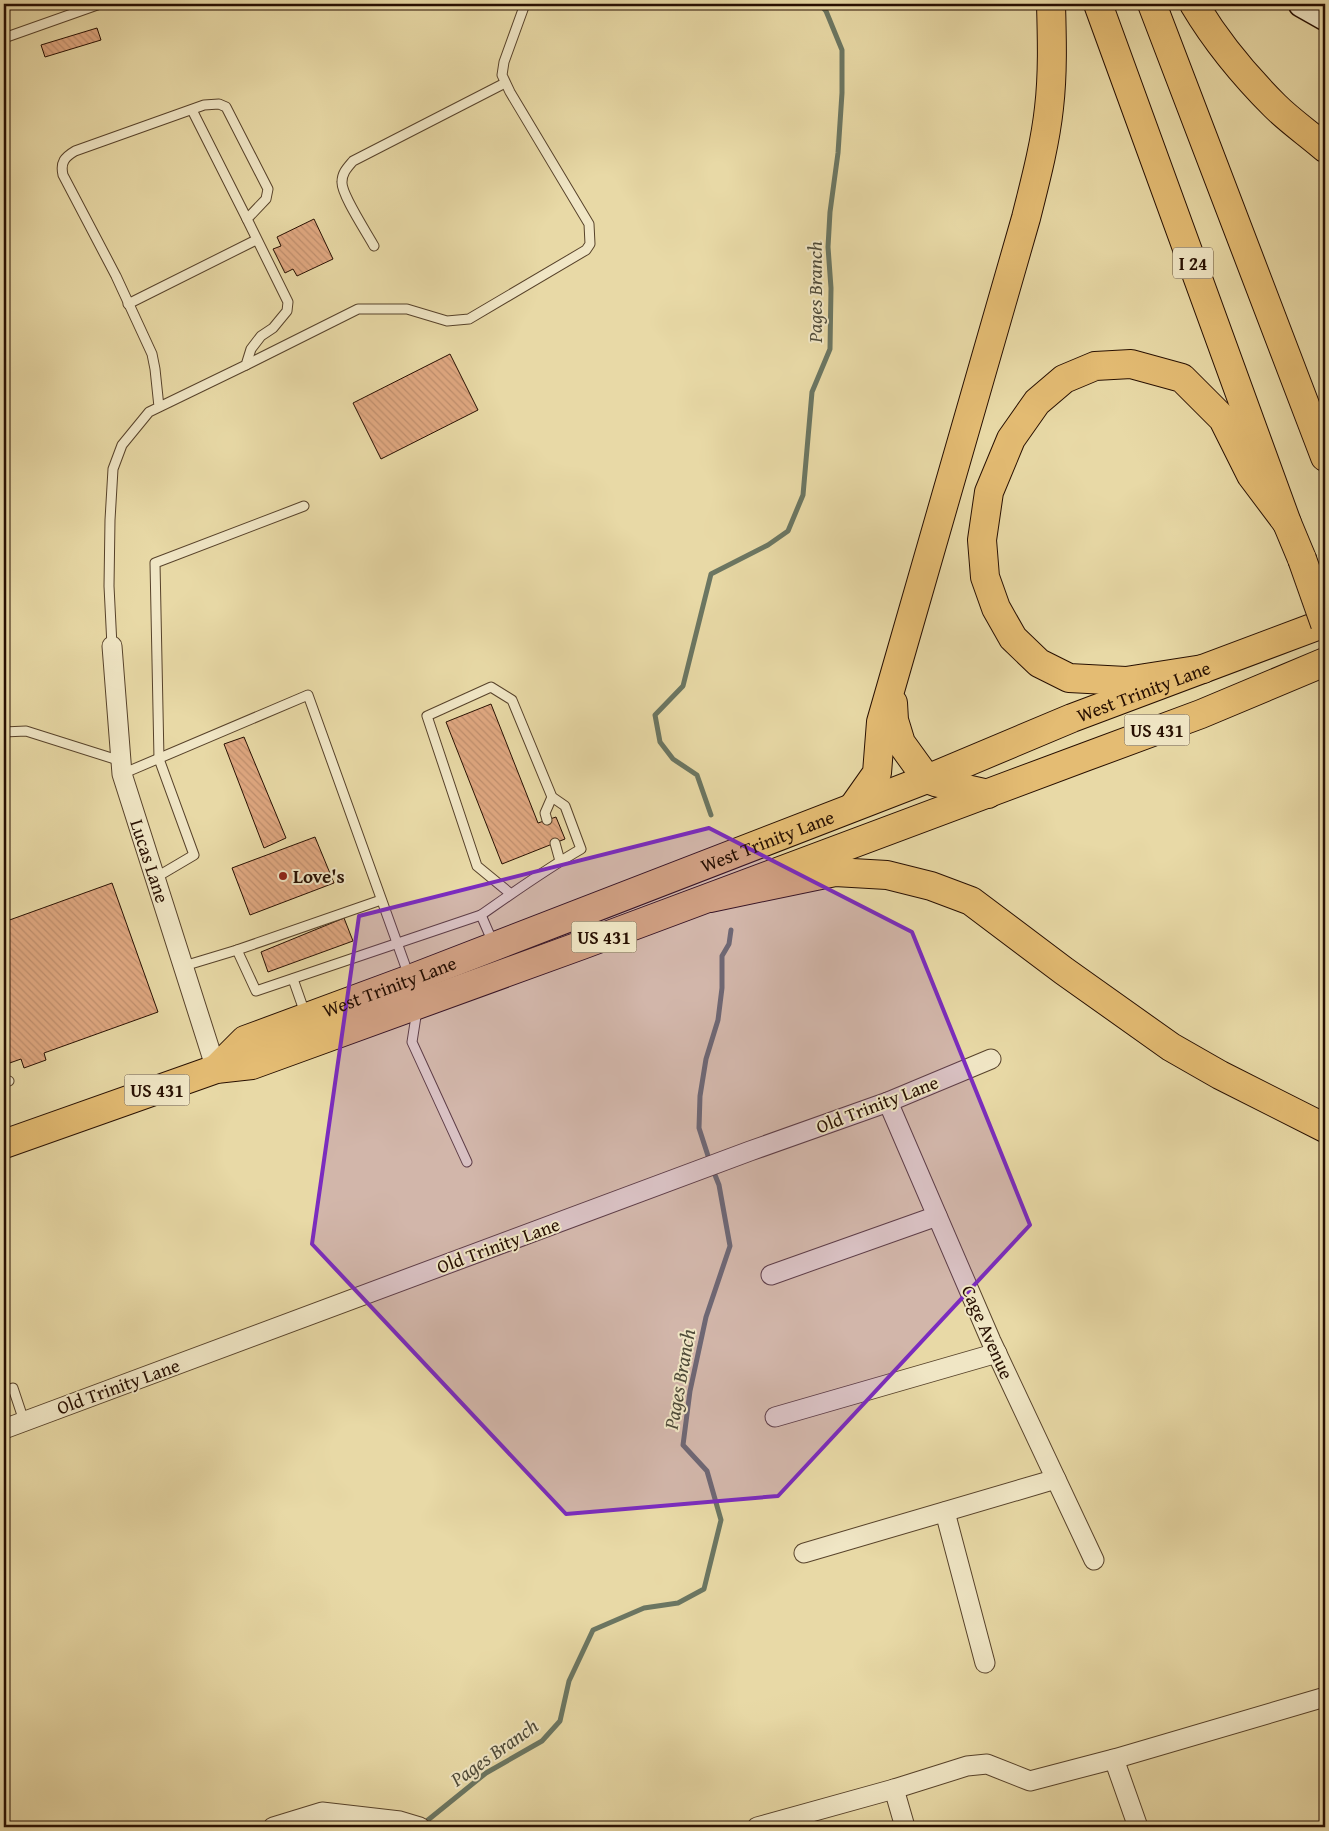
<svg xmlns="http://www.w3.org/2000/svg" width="1329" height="1831" font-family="'Gentium Book Plus',serif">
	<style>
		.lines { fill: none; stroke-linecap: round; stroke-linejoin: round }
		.stream { stroke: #6b7662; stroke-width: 5 }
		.building { fill: url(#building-back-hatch); stroke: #270f01 }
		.lane-casing { stroke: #57422a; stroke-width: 11 }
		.street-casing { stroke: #57422a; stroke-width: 21 }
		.secondary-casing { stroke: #270f01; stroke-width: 29 }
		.primary-casing { stroke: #270f01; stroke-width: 30 }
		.highway-casing { stroke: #270f01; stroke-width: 30 }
		.lane { stroke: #f0e6c5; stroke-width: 9 }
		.street { stroke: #f0e6c5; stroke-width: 19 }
		.secondary { stroke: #f0e6c5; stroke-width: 26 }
		.primary { stroke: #e4bc73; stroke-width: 28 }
		.highway { stroke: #e4bc73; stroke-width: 28 }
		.highway-bridge-casing { stroke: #270f01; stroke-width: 30; stroke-linecap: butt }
		.highway-bridge { stroke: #e4bc73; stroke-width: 28 }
		.marked { fill: #7b2cbf; fill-opacity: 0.2; stroke: #7b2cbf; stroke-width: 4; stroke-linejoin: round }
		.poi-dot { fill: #8f2418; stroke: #f0e6c5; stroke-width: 2 }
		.labels { text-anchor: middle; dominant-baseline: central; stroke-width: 4; stroke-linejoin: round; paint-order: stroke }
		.shield { fill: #f0e6c5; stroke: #63503c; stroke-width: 1 }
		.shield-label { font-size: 18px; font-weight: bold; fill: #270f01 }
		.street-label { font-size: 19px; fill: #270f01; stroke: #f0e6c5 }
		.poi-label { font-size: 19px; font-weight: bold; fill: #270f01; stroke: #f0e6c5; text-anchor: start }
		.water-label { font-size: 20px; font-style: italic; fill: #4f4b39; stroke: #f0e6c5 }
	</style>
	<defs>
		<pattern id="building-back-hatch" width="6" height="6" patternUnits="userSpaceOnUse" patternTransform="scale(1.25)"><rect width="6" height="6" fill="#e0a881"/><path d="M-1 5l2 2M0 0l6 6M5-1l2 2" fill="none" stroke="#c08f6e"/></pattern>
	</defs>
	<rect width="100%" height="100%" fill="#e8d9a6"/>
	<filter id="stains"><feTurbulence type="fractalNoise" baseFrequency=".004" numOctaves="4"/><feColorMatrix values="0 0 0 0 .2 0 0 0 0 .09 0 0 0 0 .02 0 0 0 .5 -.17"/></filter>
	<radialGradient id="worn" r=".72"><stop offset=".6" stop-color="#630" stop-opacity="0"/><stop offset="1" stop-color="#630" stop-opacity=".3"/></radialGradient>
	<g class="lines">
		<g class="stream">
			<polyline points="711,815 697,775 673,759 660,742 655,715 683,686 711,574 768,545 788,531 803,495 812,392 830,349 831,288 828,247 830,212 838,153 842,93 842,50 826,11 820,4"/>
			<polyline points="710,1162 699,1128 700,1096 706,1059 718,1020 722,988 722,956 729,944 731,930"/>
			<polyline points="423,1824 486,1773 542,1741 560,1721 569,1681 593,1630 644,1608 678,1603 704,1589 721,1520 707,1471 683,1445 690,1391 706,1317 730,1246 719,1185 713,1170"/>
		</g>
	</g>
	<g class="building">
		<polygon points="97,28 101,40 45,57 41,45"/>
		<polygon points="314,219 333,259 297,276 293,269 285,273 273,249 281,246 277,237"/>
		<polygon points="450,354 478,410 381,459 353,403"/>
		<polygon points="491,704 538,823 556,817 565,839 502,864 446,722"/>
		<polygon points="244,737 286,838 264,848 224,744"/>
		<polygon points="315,837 334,883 250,915 232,868"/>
		<polygon points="112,883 158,1012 44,1053 46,1060 24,1068 21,1059 4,1065 4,922"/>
		<polygon points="344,918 353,941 268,972 261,952"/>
	</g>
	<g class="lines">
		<g class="lane-casing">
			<g id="lane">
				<polyline points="4,38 100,4"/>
				<polyline points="192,110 247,219"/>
				<path d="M374,246c-7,-13 -33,-52 -32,-64 0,-9 5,-14 11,-21l152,-78"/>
				<polyline points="128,304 256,240"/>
				<polyline points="246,365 358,309 407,309 447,321 469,319 586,250 590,244 589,224 510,92 502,75 504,62 525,4"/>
				<path d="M112,646l-3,-60 1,-66 3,-51 9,-24 27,-33 97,-47 5,-16 10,-13 12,-8 14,-17 1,-9 -41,-83 19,-20 2,-10 -42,-82 -7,-3 -15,1 -129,46c-10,6 -15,11 -12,24l53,101 36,78 3,15 4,38"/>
				<polyline points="4,732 26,731 121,761"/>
				<polyline points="122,774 308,695 409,976"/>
				<polyline points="547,820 545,813 552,797"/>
				<polyline points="555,843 560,861"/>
				<polyline points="155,878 194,855 159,759 155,563 304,506"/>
				<path d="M481,915c33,-23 65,-46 100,-66l-16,-43 -13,-9 -40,-97 -21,-13 -64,29 50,150 34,28"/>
				<polyline points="237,950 381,900"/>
				<polyline points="184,966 237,950 256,991 481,915 494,945"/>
				<polyline points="293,979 306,1016"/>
				<polyline points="417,1010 412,1042 467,1162"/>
				<polyline points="4,1083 9,1081"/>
				<polyline points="4,1391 13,1388 24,1421"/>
			</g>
		</g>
		<g class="street-casing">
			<g id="street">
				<polyline points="112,646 122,774 216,1069"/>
				<polyline points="888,1102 991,1341 1094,1560"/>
				<polyline points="771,1275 937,1216"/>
				<polyline points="775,1417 997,1353"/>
				<polyline points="4,1429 750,1151 888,1102 991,1059"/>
				<polyline points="945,1512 985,1663"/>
				<polyline points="804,1553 1056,1479"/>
				<polyline points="1114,1759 1138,1827"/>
				<polyline points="894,1789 905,1827"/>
				<polyline points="273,1827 322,1812 400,1821 420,1827"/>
				<polyline points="757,1827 894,1789 967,1766 987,1764 1030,1781 1114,1759 1325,1697"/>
			</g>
		</g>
		<g class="secondary-casing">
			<polyline id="secondary" points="1302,4 1325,17"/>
		</g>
		<g class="primary-casing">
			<g id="primary">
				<path id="s1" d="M216,1069l29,-29 165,-61 517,-200 145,-61 253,-95"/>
				<polyline points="4,1144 216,1069 252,1065 582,945 1085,757 1201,714 1325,662"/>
			</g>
		</g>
		<g class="highway-casing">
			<g id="highway">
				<polyline points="1098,4 1287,523 1302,559"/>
				<polyline points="1152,4 1325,457"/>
				<path d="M1194,4c22,37 50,71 81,102 15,15 34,28 50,42"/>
				<polyline points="1203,669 1126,681 1069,678 1039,663 1013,638 996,608 985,577 982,540 989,492 1011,439 1037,402 1064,379 1095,366 1131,364 1182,378 1223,419 1251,475 1287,523"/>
				<polyline points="893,703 894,720 901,743 927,779 935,782 988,794"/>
				<path d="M853,807l24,-34 4,-51 145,-504c9,-36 19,-73 23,-110 4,-34 3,-70 2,-104"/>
				<polyline points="710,898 835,872 887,875 931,886 971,901 1064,971 1171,1047 1220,1075 1325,1128"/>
			</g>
		</g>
		<use href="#lane" class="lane"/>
		<use href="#street" class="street"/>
		<use href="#secondary" class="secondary"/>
		<use href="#primary" class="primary"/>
		<use href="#highway" class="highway"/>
		<g class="highway-bridge-casing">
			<polyline id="highway-bridge" points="1302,559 1325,624"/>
		</g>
		<use href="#highway-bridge" class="highway-bridge"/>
	</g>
	<path class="marked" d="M709,828l203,104 118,293 -252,271 -212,18 -254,-270 47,-328z"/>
	<circle class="poi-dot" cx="283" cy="876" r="5"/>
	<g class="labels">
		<g class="shield">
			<rect x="1173" y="247.5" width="40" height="31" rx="4"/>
			<rect x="1124.5" y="714.5" width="65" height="31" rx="4"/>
			<rect x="571.5" y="921.5" width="65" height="31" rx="4"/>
			<rect x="124.5" y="1074.5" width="65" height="31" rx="4"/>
		</g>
		<g class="shield-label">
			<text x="1193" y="263">I 24</text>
			<text x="1157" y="730">US 431</text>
			<text x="604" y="937">US 431</text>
			<text x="157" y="1090">US 431</text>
		</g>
		<g class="street-label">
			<text stroke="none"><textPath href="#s1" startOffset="1005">West Trinity Lane</textPath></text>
			<text stroke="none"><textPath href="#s1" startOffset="600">West Trinity Lane</textPath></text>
			<text transform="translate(150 861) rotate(72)">Lucas Lane</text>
			<text stroke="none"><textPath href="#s1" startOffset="195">West Trinity Lane</textPath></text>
			<text transform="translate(877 1104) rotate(-21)">Old Trinity Lane</text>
			<text transform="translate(498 1245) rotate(-20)">Old Trinity Lane</text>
			<text transform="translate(988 1332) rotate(66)">Cage Avenue</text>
			<text transform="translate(118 1386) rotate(-20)">Old Trinity Lane</text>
		</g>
		<g class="poi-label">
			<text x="293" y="876">Love's</text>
		</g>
		<g class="water-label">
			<text transform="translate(814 292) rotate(-90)">Pages Branch</text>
			<text transform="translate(679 1379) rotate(-80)">Pages Branch</text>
			<text transform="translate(494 1752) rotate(-35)">Pages Branch</text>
		</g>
	</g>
	<rect width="1329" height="1831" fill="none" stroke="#e8d9a6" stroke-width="20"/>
	<rect x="5" y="5" width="1319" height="1821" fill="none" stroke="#270f01" stroke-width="2.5"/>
	<rect x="10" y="10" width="1309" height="1811" fill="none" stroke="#270f01"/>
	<rect width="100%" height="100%" filter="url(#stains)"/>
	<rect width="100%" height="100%" fill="url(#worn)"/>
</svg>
